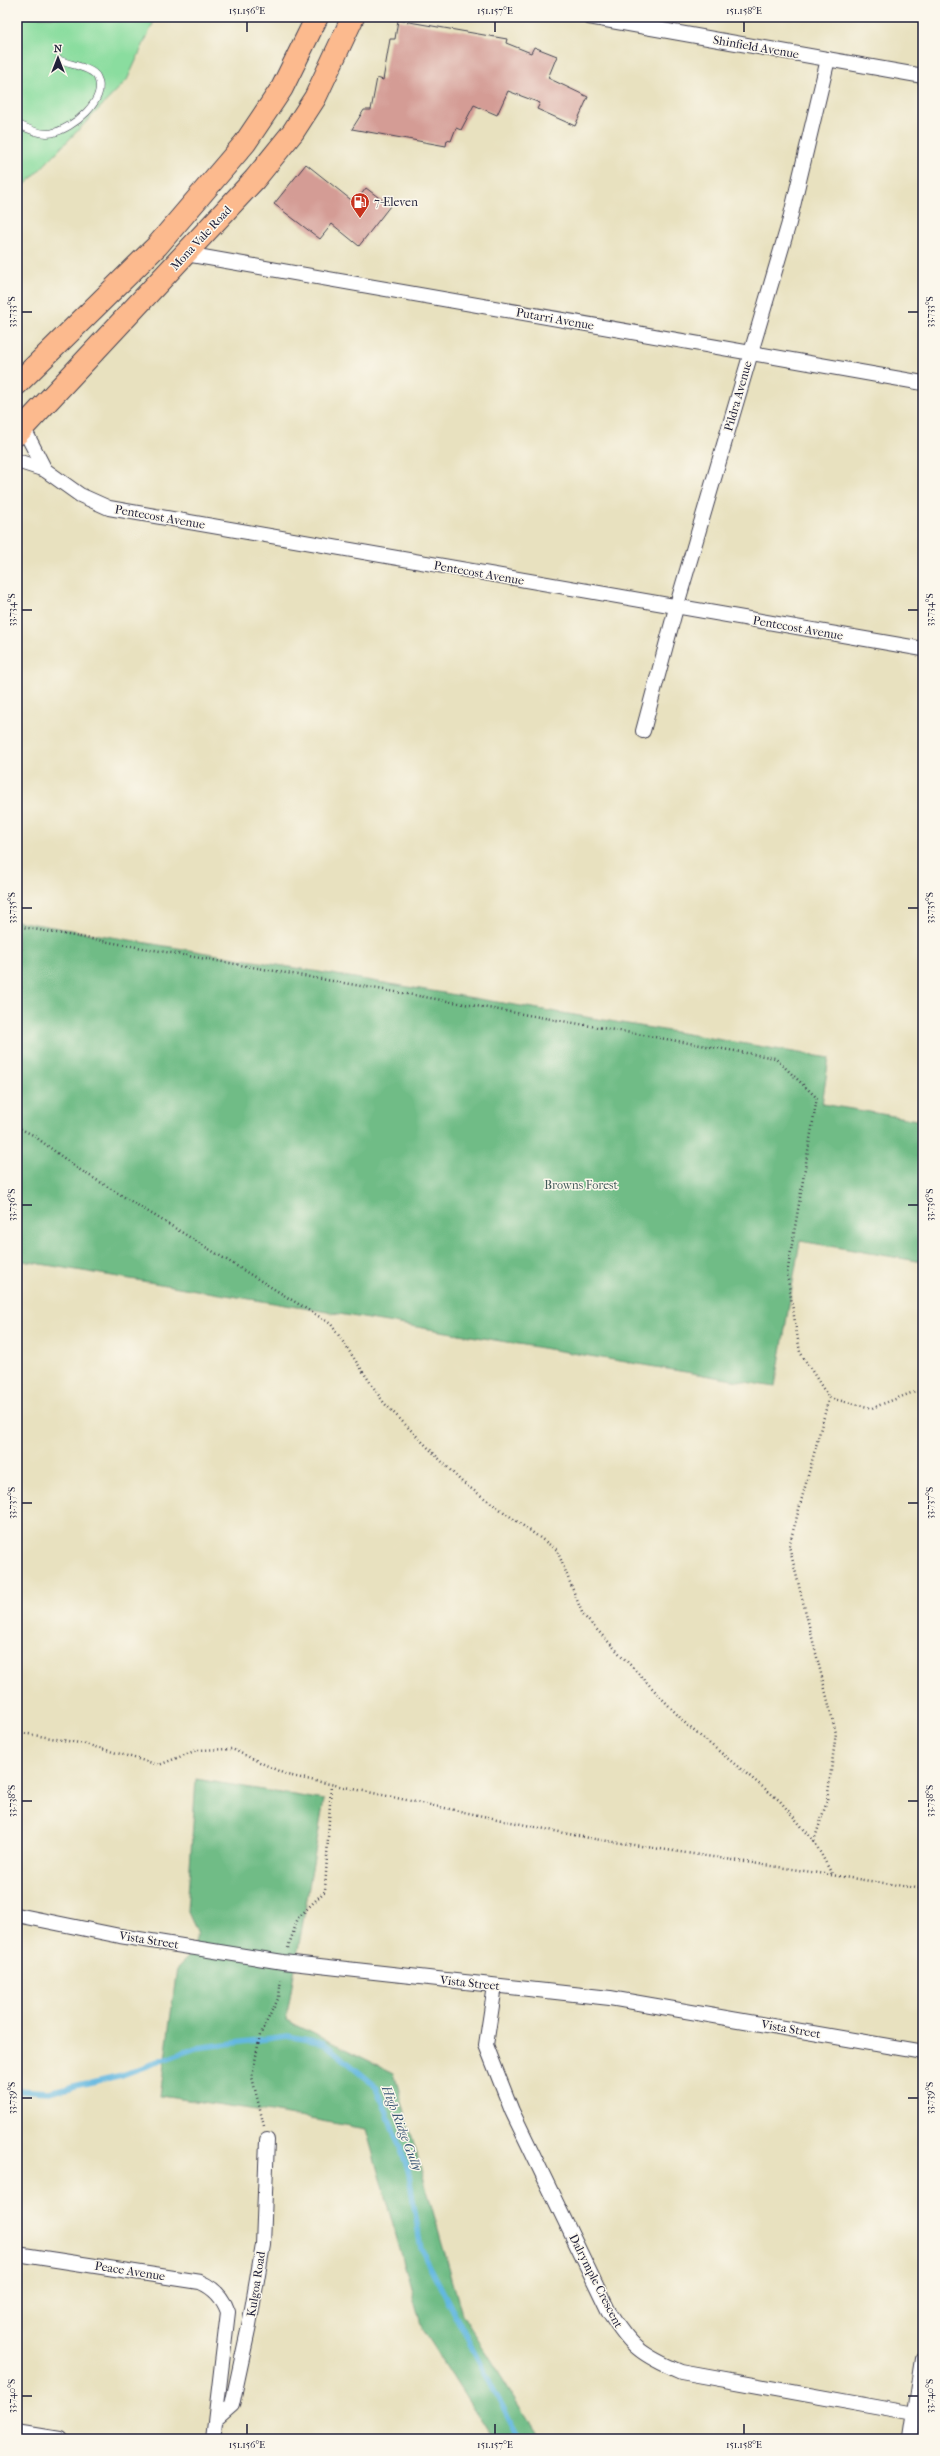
<svg xmlns="http://www.w3.org/2000/svg" width="940" height="2456" font-family="'IM FELL French Canon',serif">
	<style>
		.green { fill: #8add9f; stroke: #56806d }
		.forest { fill: #6fbc86; stroke: #486f60 }
		.lines { fill: none; stroke-linecap: round; stroke-linejoin: round }
		.stream { stroke: #63b8e0; stroke-width: 5.5 }
		.building { fill: #d49c95 }
		.lane-casing { stroke: #403f4f; stroke-width: 8 }
		.street-casing { stroke: #403f4f; stroke-width: 16 }
		.highway-casing { stroke: #403f4f; stroke-width: 24 }
		.path { stroke: #403f4f; stroke-width: 2.5; stroke-dasharray: 1 3; stroke-linecap: butt }
		.lane { stroke: #fff; stroke-width: 7 }
		.street { stroke: #fff; stroke-width: 14 }
		.highway { stroke: #fcba8e; stroke-width: 22 }
		.ticks { fill: none; stroke: #22223b; stroke-width: 1.5 }
		.labels { text-anchor: middle; dominant-baseline: central; stroke-width: 3; stroke-linejoin: round; paint-order: stroke }
		.street-label { font-size: 12px; fill: #22223b; stroke: #fbf7ec }
		.poi-label { font-size: 12px; fill: #22223b; stroke: #fbf7ec; text-anchor: start }
		.park-label { font-size: 12px; fill: #415a59; stroke: #fbf7ec }
		.water-label { font-size: 13px; font-style: italic; fill: #395675; stroke: #fbf7ec }
		.neatline { fill: none; stroke: #22223b; stroke-width: 1.5 }
		.ticks-label { font-size: 10px; text-anchor: middle; fill: #22223b }
	</style>
	<rect width="100%" height="100%" fill="#fbf7ec"/>
	<filter id="ink" filterUnits="userSpaceOnUse"><feTurbulence type="fractalNoise" baseFrequency=".025" numOctaves="2"/><feDisplacementMap in="SourceGraphic" scale="8" xChannelSelector="R" yChannelSelector="G"/><feConvolveMatrix kernelMatrix="1 2 1 2 8 2 1 2 1" color-interpolation-filters="sRGB"/></filter>
	<filter id="wash" filterUnits="userSpaceOnUse"><feTurbulence type="fractalNoise" baseFrequency=".012" numOctaves="4" result="noise"/><feDisplacementMap in="SourceGraphic" scale="16" xChannelSelector="R" yChannelSelector="G"/><feGaussianBlur stdDeviation="0.9" result="paint"/><feColorMatrix in="noise" values="0 0 0 0 0 0 0 0 0 0 0 0 0 0 0 0 0 1.4 0 .05"/><feComposite in="paint" operator="in"/></filter>
	<g filter="url(#wash)">
		<rect width="100%" height="100%" fill="#e8e1bf"/>
		<polygon class="green" points="17,17 156,17 127,80 17,193"/>
		<g class="forest">
			<polygon points="17,921 829,1058 822,1104 923,1121 923,1262 800,1241 775,1387 17,1260"/>
			<polygon points="196,1779 324,1800 286,2020 394,2073 462,2314 540,2439 493,2439 422,2328 366,2129 271,2112 160,2096 177,1968 191,1954 197,1932 187,1910"/>
		</g>
		<g class="lines">
			<polyline class="stream" points="17,2090 48,2092 122,2075 196,2048 288,2036 324,2043 377,2087 408,2169 421,2249 519,2439"/>
		</g>
		<g id="blocks">
			<g class="building">
				<polygon points="398,20 507,39 506,43 531,53 534,47 557,56 548,78 588,97 575,126 537,109 540,103 508,91 497,115 474,105 461,130 456,128 451,141 447,140 446,146 352,129 364,110 371,110 377,78 383,80 390,39 395,39"/>
				<polygon points="306,164 355,203 366,188 390,206 359,246 332,224 320,239 274,204"/>
			</g>
		</g>
	</g>
	<g filter="url(#ink)">
		<use href="#blocks" fill-opacity="0" stroke="#403f4f" stroke-width="1"/>
		<g class="lines">
			<g class="lane-casing">
				<path id="lane" d="M17,124c12,5 22,11 35,9 20,-4 57,-33 45,-56 -5,-10 -28,-12 -38,-17"/>
			</g>
			<g class="street-casing">
				<g id="street">
					<polyline points="589,17 923,76"/>
					<polyline points="186,254 923,383"/>
					<polyline points="23,427 45,470"/>
					<polyline points="17,461 45,470 80,495 109,508 923,649"/>
					<polyline points="643,731 676,608 789,223 828,59"/>
					<polyline points="17,1915 120,1936 283,1962 610,1998 923,2052"/>
					<path d="M495,1986l-9,59 26,66 96,199c23,37 33,45 73,62l234,42"/>
					<path d="M17,2254l183,28c14,6 23,15 28,30l-15,127"/>
					<polyline points="216,2419 232,2405 249,2326 263,2245 267,2140"/>
					<polyline points="17,2432 60,2439"/>
					<polyline points="911,2439 923,2359"/>
				</g>
			</g>
			<g class="highway-casing">
				<g id="highway">
					<polyline points="17,384 157,246 245,143 282,88 317,17"/>
					<polyline points="17,434 255,179 293,132 315,98 353,17"/>
				</g>
			</g>
			<g class="path">
				<polyline points="17,929 22,927 775,1058 817,1098 787,1274 800,1352 829,1398 872,1408 911,1393 923,1391"/>
				<polyline points="17,1127 33,1135 77,1168 331,1324 384,1403 462,1482 557,1550 583,1615 688,1726 780,1801 814,1841 833,1876"/>
				<polyline points="17,1732 85,1744 159,1765 197,1750 232,1749 287,1775 588,1838 923,1889"/>
				<polyline points="814,1841 827,1801 836,1733 789,1546 829,1398"/>
				<polyline points="288,1948 298,1918 325,1891 331,1785"/>
				<polyline points="264,2126 252,2077 260,2035 279,1997 281,1978"/>
			</g>
			<use href="#lane" class="lane"/>
			<use href="#street" class="street"/>
			<use href="#highway" class="highway"/>
		</g>
	</g>
	<path class="ticks" d="M247,22v10M495,22v10M744,22v10M22,312h10M908,312h10M22,610h10M908,610h10M22,908h10M908,908h10M22,1205h10M908,1205h10M22,1503h10M908,1503h10M22,1801h10M908,1801h10M22,2098h10M908,2098h10M22,2396h10M908,2396h10M247,2424v10M495,2424v10M744,2424v10"/>
	<defs>
		<g id="fuel-pin" transform="scale(1)"><path d="M0 17L-7.5 6A9.5 9.5 0 1 1 7.5 6Z" fill="#c8321e" stroke="#fbf7ec"/><path d="M-5.5-6h7V0h2V4h1.3V-2.5L3-4.5l.8-.8L6-3V5H2.5V1h-1V6h-7ZM-4.2-4.7v3.2H.2V-4.7Z" fill="#fff"/></g>
	</defs>
	<g fill-rule="evenodd">
		<use href="#fuel-pin" x="360" y="202"/>
	</g>
	<g class="labels">
		<g class="street-label">
			<text transform="translate(756 47) rotate(10)">Shinfield Avenue</text>
			<text transform="translate(201 238) rotate(-47)">Mona Vale Road</text>
			<text transform="translate(555 319) rotate(10)">Putarri Avenue</text>
			<text transform="translate(738 396) rotate(-74)">Pildra Avenue</text>
			<text transform="translate(160 517) rotate(10)">Pentecost Avenue</text>
			<text transform="translate(479 573) rotate(10)">Pentecost Avenue</text>
			<text transform="translate(798 628) rotate(10)">Pentecost Avenue</text>
			<text transform="translate(149 1940) rotate(9)">Vista Street</text>
			<text transform="translate(470 1983) rotate(6)">Vista Street</text>
			<text transform="translate(791 2029) rotate(10)">Vista Street</text>
			<text transform="translate(130 2271) rotate(9)">Peace Avenue</text>
			<text transform="translate(596 2281) rotate(63)">Dalrymple Crescent</text>
			<text transform="translate(256 2284) rotate(-81)">Kulgoa Road</text>
		</g>
		<g class="poi-label">
			<text x="374" y="202">7-Eleven</text>
		</g>
		<g class="park-label">
			<text x="581" y="1185">Browns Forest</text>
		</g>
		<g class="water-label">
			<text transform="translate(402 2128) rotate(69)">High Ridge Gully</text>
		</g>
	</g>
	<rect width="940" height="2456" fill="none" stroke="#fbf7ec" stroke-width="44"/>
	<g transform="translate(58 58)" stroke="#fbf7ec" stroke-width="3" paint-order="stroke">
	<path d="M0-3L7 15L0 10L-7 15Z" fill="#22223b"/>
	<text y="-6" font-size="11" font-weight="bold" text-anchor="middle" fill="#22223b">N</text>
	</g>
	<rect x="22" y="22" width="896" height="2412" class="neatline"/>
	<g class="ticks-label">
		<text x="247" y="14">151.156°E</text>
		<text x="495" y="14">151.157°E</text>
		<text x="744" y="14">151.158°E</text>
		<text transform="translate(11 312) rotate(-90)" y="4">33.733°S</text>
		<text transform="translate(929 312) rotate(-90)" y="4">33.733°S</text>
		<text transform="translate(11 610) rotate(-90)" y="4">33.734°S</text>
		<text transform="translate(929 610) rotate(-90)" y="4">33.734°S</text>
		<text transform="translate(11 908) rotate(-90)" y="4">33.735°S</text>
		<text transform="translate(929 908) rotate(-90)" y="4">33.735°S</text>
		<text transform="translate(11 1205) rotate(-90)" y="4">33.736°S</text>
		<text transform="translate(929 1205) rotate(-90)" y="4">33.736°S</text>
		<text transform="translate(11 1503) rotate(-90)" y="4">33.737°S</text>
		<text transform="translate(929 1503) rotate(-90)" y="4">33.737°S</text>
		<text transform="translate(11 1801) rotate(-90)" y="4">33.738°S</text>
		<text transform="translate(929 1801) rotate(-90)" y="4">33.738°S</text>
		<text transform="translate(11 2098) rotate(-90)" y="4">33.739°S</text>
		<text transform="translate(929 2098) rotate(-90)" y="4">33.739°S</text>
		<text transform="translate(11 2396) rotate(-90)" y="4">33.740°S</text>
		<text transform="translate(929 2396) rotate(-90)" y="4">33.740°S</text>
		<text x="247" y="2448">151.156°E</text>
		<text x="495" y="2448">151.157°E</text>
		<text x="744" y="2448">151.158°E</text>
	</g>
</svg>
